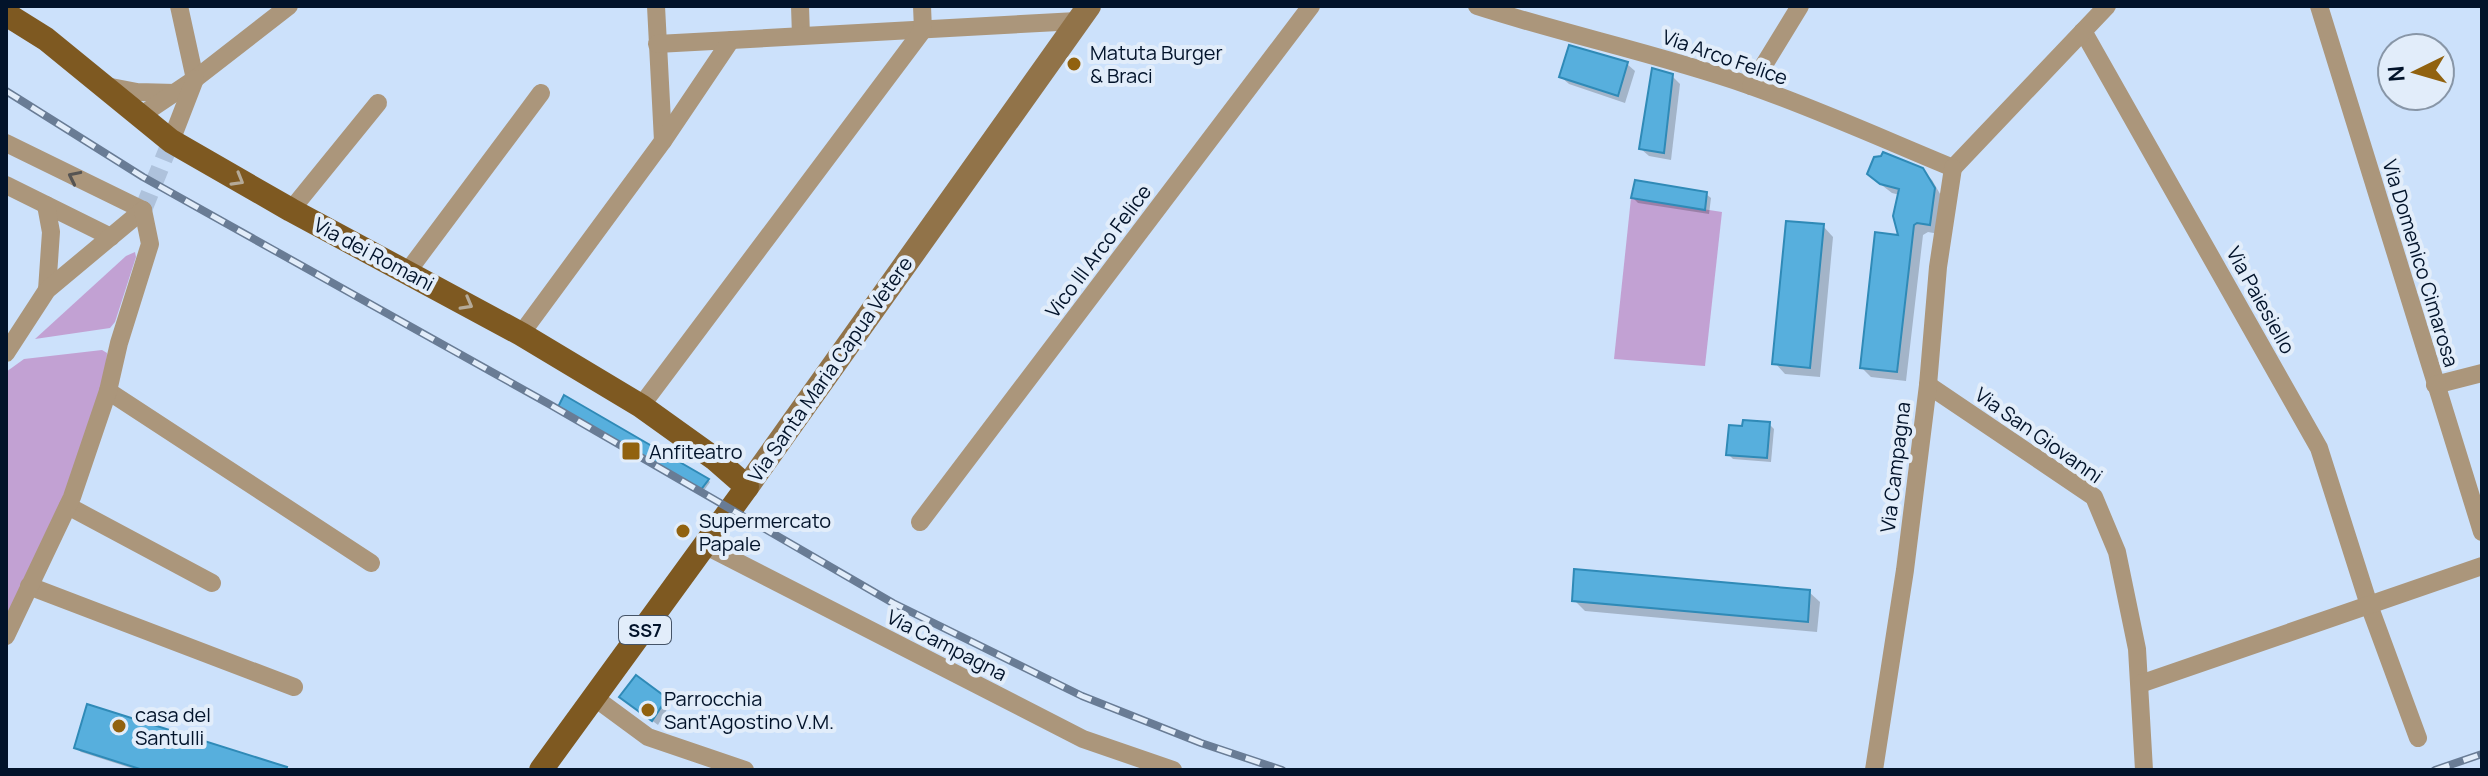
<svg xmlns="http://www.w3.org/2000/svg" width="2488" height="776" font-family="Manrope,sans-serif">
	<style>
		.green { fill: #c2a1d3 }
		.shadow { fill: #0003 }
		.building { fill: #57afdd; stroke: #2f8ab7; stroke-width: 2 }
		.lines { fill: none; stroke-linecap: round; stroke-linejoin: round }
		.minor-tunnel { stroke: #aec2dc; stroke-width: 18; stroke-dasharray: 18 9; stroke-linecap: butt }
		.minor { stroke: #ab967b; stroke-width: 18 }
		.secondary { stroke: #917349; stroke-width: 24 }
		.primary { stroke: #7e5921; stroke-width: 24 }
		.rail-casing { stroke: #697c95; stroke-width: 8 }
		.rail { stroke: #e2edfa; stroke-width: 5; stroke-dasharray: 15; stroke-linecap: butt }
		.oneway { stroke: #565452 }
		.oneway2 { stroke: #b5aa98 }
		.poi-dot { fill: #91620f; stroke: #e2edfa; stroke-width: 3 }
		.labels { text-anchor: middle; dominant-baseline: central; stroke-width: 8; stroke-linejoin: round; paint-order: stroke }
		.shield { fill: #e2edfa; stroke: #455468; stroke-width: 2 }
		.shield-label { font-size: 18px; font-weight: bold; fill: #02132a }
		.poi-label { font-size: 20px; fill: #02132a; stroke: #e2edfa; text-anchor: start }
		.street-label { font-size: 20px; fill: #02132a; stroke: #e2edfa }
	</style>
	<rect width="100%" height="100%" fill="#cce1fb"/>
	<g class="green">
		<polygon points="1631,198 1722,212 1705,366 1614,359"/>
		<polygon points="135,252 136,257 115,322 110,328 35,339 126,256"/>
		<polygon points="102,350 107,353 106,374 62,501 6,621 6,372 24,359"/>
	</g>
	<g class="shadow">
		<polygon points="1627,64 1635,71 1625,103 1569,84 1561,77"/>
		<polygon points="1672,76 1680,84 1671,160 1649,156 1641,149"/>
		<polygon points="1921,170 1932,180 1943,199 1939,234 1928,232 1923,235 1906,381 1871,377 1862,368 1901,237 1900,195 1892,193 1879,183"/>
		<polygon points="1706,194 1711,198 1709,214 1638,203 1633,198"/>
		<polygon points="1823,226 1833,237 1820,377 1785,374 1775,363"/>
		<polygon points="565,398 708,480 710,482 703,492 562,410"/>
		<polygon points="1769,424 1774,429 1771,462 1733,459 1728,454"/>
		<polygon points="1809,592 1820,602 1817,632 1585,611 1574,600"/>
		<polygon points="665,700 670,704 658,725 627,702"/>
		<polygon points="89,707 290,770 137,770 81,752 76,748"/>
	</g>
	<g class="building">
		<polygon points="1569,45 1628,62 1618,96 1559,77"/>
		<polygon points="1652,68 1673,74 1664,153 1639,149"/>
		<polygon points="1883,152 1923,168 1935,188 1930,225 1917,223 1914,225 1897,372 1860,368 1875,232 1898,235 1893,216 1899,189 1880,184 1867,174 1874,157 1881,156"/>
		<polygon points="1635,180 1707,192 1705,210 1631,198"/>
		<polygon points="1786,221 1824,224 1810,368 1772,364"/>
		<polygon points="564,395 645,442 709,479 700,491 557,409"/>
		<polygon points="1743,420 1770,422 1767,458 1726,455 1729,425 1742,426"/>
		<polygon points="1574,569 1810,590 1808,622 1572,601"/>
		<polygon points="636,675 667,698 652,721 619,697"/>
		<polygon points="87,704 287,767 286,770 143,770 74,748"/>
	</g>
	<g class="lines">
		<polyline class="minor-tunnel" points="143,210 171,141"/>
		<g class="minor">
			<polyline points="179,6 195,79"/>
			<polyline points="656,6 663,141"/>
			<polyline points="800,6 801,36"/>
			<path d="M1477,6c90,29 182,48 271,79 69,24 137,55 205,83"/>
			<polyline points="2319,6 2482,532"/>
			<polyline points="2083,31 2319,448 2369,605 2418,738"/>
			<polyline points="657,44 1077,21"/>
			<polyline points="106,86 137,92 175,93"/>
			<polyline points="1751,86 1800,6"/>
			<polyline points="140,116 195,79 289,6"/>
			<polyline points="171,141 195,79"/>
			<polyline points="6,143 143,210"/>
			<polyline points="1953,168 2107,6"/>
			<polyline points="6,185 111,237"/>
			<polyline points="46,205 51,232 47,290"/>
			<polyline points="291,210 378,103"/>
			<polyline points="408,271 541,93"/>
			<polyline points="521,334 663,141 731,40"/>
			<polyline points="6,353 47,290 143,210"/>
			<polyline points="1928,385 2094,497 2117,552 2137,649 2144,770"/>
			<polyline points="2435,385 2482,373"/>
			<polyline points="108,391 371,563"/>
			<polyline points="641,406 923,30 922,6"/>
			<polyline points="68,506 212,583"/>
			<polyline points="920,522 1311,6"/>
			<polyline points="706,546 1083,739 1173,770"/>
			<polyline points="29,586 294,687"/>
			<polyline points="6,636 72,497 108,391 119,343 150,244 143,210"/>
			<polyline points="2140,684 2482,566"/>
			<polyline points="595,698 648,737 745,770"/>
			<polyline points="1874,770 1905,570 1928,385 1938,267 1953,168"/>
		</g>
		<polyline class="secondary" points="747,487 1089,6"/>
		<polyline class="primary" points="6,14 46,39 171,141 291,210 521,334 641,406 715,459 747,487 541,770"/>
		<g class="rail-casing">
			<g id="rail">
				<polyline points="6,91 143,177 549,404 893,603 1082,696 1201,743 1282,770"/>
				<polyline points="2435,770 2482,754"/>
			</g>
		</g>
		<use href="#rail" class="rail"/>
	</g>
	<defs><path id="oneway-chevron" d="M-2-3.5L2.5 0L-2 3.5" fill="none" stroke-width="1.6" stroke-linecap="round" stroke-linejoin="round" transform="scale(2)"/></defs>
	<use class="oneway" href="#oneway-chevron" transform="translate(74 177) rotate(-154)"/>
	<g class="oneway2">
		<use href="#oneway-chevron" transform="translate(238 180) rotate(30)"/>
		<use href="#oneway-chevron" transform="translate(467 304) rotate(29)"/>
	</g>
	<g class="poi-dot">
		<circle cx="1074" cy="64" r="8"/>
		<rect x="621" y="441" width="20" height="20" rx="4"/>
		<circle cx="683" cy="531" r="8"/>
		<circle cx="648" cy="710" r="8"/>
		<circle cx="119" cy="726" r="8"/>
	</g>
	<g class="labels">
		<rect class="shield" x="619" y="616" width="52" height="28" rx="6"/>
		<g class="shield-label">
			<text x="645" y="630">SS7</text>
		</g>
		<g class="poi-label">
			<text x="1090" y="52">Matuta Burger<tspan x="1090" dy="23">&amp; Braci</tspan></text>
			<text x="649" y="451">Anfiteatro</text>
			<text x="699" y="520">Supermercato<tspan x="699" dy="23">Papale</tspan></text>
			<text x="664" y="698">Parrocchia<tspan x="664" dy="23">Sant'Agostino V.M.</tspan></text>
			<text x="135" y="714">casa del<tspan x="135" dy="23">Santulli</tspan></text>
		</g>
		<g class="street-label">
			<text transform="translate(1725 57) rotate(19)">Via Arco Felice</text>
			<text transform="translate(1098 251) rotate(-53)">Vico III Arco Felice</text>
			<text transform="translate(374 254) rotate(28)">Via dei Romani</text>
			<text transform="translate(2421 263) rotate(73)">Via Domenico Cimarosa</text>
			<text transform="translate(2261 300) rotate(61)">Via Paiesiello</text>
			<text transform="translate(830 369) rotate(-55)">Via Santa Maria Capua Vetere</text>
			<text transform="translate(2039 435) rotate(35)">Via San Giovanni</text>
			<text transform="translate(1895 467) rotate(-83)">Via Campagna</text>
			<text transform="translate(947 645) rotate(27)">Via Campagna</text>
		</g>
	</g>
	<rect width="2488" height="776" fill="none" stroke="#02132a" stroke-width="16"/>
	<g transform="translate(2416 72) rotate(265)"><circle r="38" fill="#e2edfa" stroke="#8896a7" stroke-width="2"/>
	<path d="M0-6L14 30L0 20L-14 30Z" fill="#91620f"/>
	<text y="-12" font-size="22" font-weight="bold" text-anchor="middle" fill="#02132a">N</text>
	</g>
</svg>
